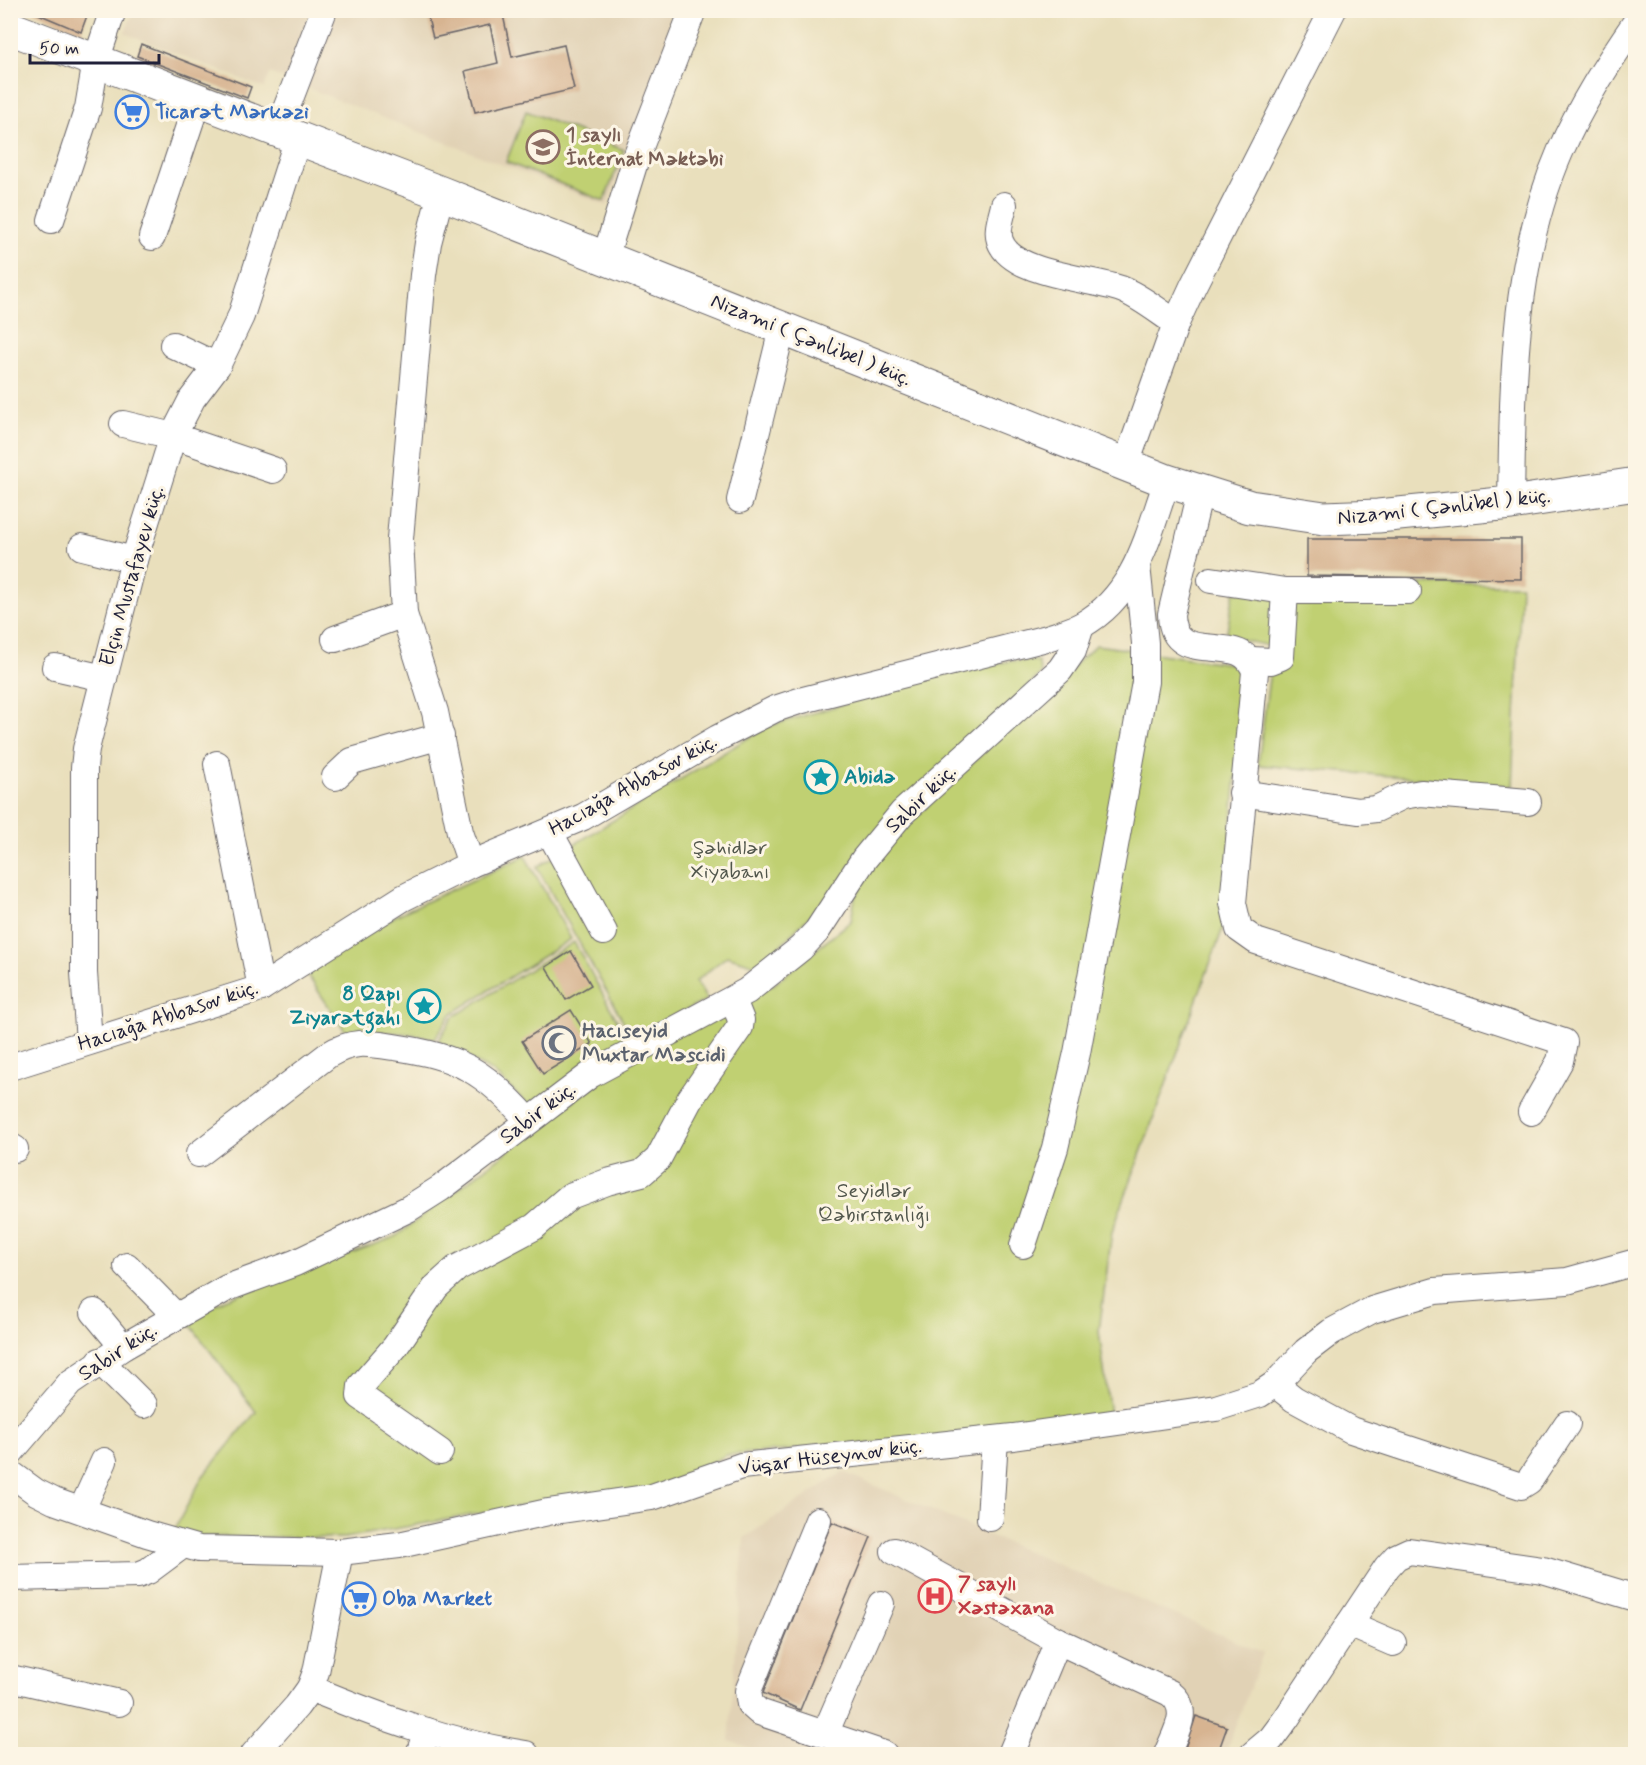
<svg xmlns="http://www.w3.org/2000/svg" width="1646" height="1765" font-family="Mynerve,sans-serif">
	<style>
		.built { fill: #e1d2b5 }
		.green { fill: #c0d072; stroke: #717956; stroke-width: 1.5 }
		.building { fill: #d7b491 }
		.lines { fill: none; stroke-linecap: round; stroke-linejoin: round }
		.minor-casing { stroke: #686468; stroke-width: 28 }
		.major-casing { stroke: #686468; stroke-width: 35 }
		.minor { stroke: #fff; stroke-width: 26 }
		.major { stroke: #fff; stroke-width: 33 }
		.labels { text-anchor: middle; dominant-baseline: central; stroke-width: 6; stroke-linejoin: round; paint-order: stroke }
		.shop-label { font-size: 21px; font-weight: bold; fill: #366cbe; stroke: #fcf5e5; text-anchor: start }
		.education-label { font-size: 21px; font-weight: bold; fill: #785e54; stroke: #fcf5e5; text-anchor: start }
		.street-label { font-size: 21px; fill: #22223b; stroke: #fcf5e5 }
		.culture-label { font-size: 21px; font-weight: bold; fill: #0d838f; stroke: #fcf5e5; text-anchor: start }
		.park-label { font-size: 21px; fill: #51564c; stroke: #fcf5e5 }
		.worship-label { font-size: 21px; font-weight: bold; fill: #5b616d; stroke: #fcf5e5; text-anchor: start }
		.health-label { font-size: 21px; font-weight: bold; fill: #be3a42; stroke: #fcf5e5; text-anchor: start }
	</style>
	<rect width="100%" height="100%" fill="#fcf5e5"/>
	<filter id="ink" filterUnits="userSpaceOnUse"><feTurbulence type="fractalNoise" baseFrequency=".0167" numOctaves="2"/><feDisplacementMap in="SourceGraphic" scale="12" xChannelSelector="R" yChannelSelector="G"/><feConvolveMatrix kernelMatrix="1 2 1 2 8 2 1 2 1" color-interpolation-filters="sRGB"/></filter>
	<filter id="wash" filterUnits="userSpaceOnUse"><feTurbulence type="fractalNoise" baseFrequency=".008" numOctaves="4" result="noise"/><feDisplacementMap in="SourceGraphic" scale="24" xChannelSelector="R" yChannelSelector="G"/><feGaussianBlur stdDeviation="1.35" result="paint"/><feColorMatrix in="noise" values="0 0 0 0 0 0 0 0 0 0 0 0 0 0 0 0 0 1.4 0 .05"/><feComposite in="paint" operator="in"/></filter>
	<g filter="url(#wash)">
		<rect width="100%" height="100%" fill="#e9dfbc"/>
		<g class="built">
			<polygon points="134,10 681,11 607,206 270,73 264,88 125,33"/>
			<polygon points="843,1472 1263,1653 1225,1754 767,1754 729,1741 744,1538"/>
		</g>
		<g class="green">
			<polygon points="526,111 624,150 604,201 506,162"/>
			<polygon points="1420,584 1521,585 1512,786 1258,765 1273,647 1226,636 1234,592 1417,599"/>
			<polygon points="1096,645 1245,666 1223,928 1112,1232 1099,1331 1110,1415 907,1441 727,1455 653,1490 521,1506 344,1538 171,1536 203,1476 256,1412 186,1319 225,1299 395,1237 635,1054 773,985 851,921 855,897 872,868 897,835"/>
			<polygon points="1010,661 1038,661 1041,673 819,907 759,966 727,956 696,981 707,1000 632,1037 537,867 766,727 938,676"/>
			<path d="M525,856l46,83 -120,75 -16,25c-30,-8 -56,-8 -87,-4l-42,-62 91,-58z"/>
			<polygon points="574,942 628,1040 531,1107 493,1072 438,1041 453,1017"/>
		</g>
		<g id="blocks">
			<g class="building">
				<polygon points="29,10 89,10 81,32"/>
				<polygon points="426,10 502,10 512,57 564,45 574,89 475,112 465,71 498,63 490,25 433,38"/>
				<polygon points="141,44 251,87 247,98 137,56"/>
				<polygon points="1307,539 1521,539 1521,579 1307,576"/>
				<polygon points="571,951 591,985 566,1000 546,967"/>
				<polygon points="571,1010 592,1044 543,1074 522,1041"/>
				<polygon points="832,1522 871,1537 800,1710 763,1693"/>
				<polygon points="1196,1716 1227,1727 1217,1755 1183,1755"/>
			</g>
		</g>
	</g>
	<g filter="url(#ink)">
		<use href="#blocks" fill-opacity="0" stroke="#686468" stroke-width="1.5"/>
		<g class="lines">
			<g class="minor-casing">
				<g id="minor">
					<polyline points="278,130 324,10"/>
					<polyline points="441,193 428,243 423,275 400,539 404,614 435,712 460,832 471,864"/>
					<path d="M1004,205c-2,11 -8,24 -4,36 12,34 90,37 121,48 19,7 38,23 55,34"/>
					<polyline points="51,220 88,108 96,61 113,10"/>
					<polyline points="152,237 198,99"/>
					<polyline points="605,258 637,155 693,10"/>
					<polyline points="173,345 217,366"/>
					<polyline points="123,424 173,436 273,470"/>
					<polyline points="1126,464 1176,323 1193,286 1333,10"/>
					<path d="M1200,492l-29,122c1,58 72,12 84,58l-22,231 6,26 17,12 308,101 -4,19 -29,51"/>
					<polyline points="740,500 782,329"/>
					<path d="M1511,503c2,-118 1,-241 49,-351 20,-46 47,-88 76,-130"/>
					<polyline points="82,547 134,560"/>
					<polyline points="1211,580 1285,591 1408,591"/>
					<polyline points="335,639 404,614"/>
					<polyline points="1252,660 1271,661 1281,657 1285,591"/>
					<polyline points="55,667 104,678"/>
					<polyline points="217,764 261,988"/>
					<polyline points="335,777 352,761 441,736"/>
					<polyline points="1242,793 1358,811 1376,809 1403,796 1421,793 1528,802"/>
					<polyline points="550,833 604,932"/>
					<polyline points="89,1041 84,973 84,768 86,749 134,560 173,436 192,399 217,366 241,316 298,138"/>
					<path d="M10,1067l251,-79 142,-90 68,-34 112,-47 135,-79 57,-29 24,-8 248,-63c12,-4 24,-7 35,-13 54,-30 66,-90 85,-144"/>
					<polyline points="10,1146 15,1149"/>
					<path d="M199,1154l129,-99c24,-15 39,-12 66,-8 64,9 91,24 134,73"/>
					<polyline points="1023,1245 1055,1148 1077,1053 1145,682 1145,643 1137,565"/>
					<polyline points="127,1266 175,1315"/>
					<polyline points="94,1312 123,1347"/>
					<polyline points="100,1361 144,1405"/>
					<polyline points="1275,1384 1294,1399 1351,1430 1521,1486 1529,1481 1567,1424"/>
					<polyline points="440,1452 360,1396 361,1386 395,1347 436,1287 457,1268 534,1227 570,1196 607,1182 642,1173 658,1159 690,1099 740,1027 741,1020 733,1000"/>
					<polyline points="10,1453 70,1383 123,1347 227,1288 295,1263 408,1209 441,1188 590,1075 747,991 801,948 817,931 864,859 902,813 1060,670 1073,651 1081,626"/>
					<polyline points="10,1473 36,1492 54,1501 147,1534 199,1549 340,1552 399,1545 548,1512 652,1497 741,1466 1013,1437 1216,1408 1260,1394 1275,1384 1306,1351 1331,1332 1372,1310 1435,1291 1567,1281 1636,1262"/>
					<polyline points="82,1509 104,1461"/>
					<polyline points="990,1518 995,1439"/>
					<polyline points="818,1520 748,1691 750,1704 759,1712 884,1754"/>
					<path d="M894,1551l164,90 112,52c22,17 5,40 -3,61"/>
					<polyline points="10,1578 138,1575 148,1571 183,1545"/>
					<polyline points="1349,1624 1393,1643"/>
					<polyline points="10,1678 119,1703"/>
					<path d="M310,1688c70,29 141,55 216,66"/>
					<polyline points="825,1734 881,1604"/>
					<polyline points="254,1754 297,1706 310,1688 316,1672 340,1552"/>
					<polyline points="419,1754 427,1731"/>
					<polyline points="1011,1754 1058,1641"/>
					<polyline points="1253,1754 1271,1739 1286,1719 1387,1567 1396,1557 1409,1551 1543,1570 1636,1598"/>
				</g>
			</g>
			<g class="major-casing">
				<polyline id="major" points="10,28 441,193 1167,481 1250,507 1324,518 1378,516 1511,503 1636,484"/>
			</g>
			<use href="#minor" class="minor"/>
			<use href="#major" class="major"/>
		</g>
	</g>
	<defs>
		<g id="supermarket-ring" transform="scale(1.725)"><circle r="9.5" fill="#fcf5e5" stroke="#3f7fe0" stroke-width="1.5"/><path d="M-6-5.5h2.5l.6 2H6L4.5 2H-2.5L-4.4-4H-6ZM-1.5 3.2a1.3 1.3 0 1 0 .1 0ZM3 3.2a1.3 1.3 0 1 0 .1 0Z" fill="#3f7fe0"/></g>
		<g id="school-ring" transform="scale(1.725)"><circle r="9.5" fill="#fcf5e5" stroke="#8d6e63" stroke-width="1.5"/><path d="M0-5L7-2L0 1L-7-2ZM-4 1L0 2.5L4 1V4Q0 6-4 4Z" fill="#8d6e63"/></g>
		<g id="sight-ring" transform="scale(1.725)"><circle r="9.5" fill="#fcf5e5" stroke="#0f9aa8" stroke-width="1.5"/><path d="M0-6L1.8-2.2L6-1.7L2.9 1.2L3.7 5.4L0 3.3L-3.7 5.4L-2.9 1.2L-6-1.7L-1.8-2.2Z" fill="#0f9aa8"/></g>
		<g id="mosque-ring" transform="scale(1.725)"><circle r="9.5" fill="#fcf5e5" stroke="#6b7280" stroke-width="1.5"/><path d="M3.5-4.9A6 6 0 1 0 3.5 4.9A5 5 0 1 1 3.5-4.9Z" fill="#6b7280"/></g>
		<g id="hospital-ring" transform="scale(1.725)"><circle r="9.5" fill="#fcf5e5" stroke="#e0444e" stroke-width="1.5"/><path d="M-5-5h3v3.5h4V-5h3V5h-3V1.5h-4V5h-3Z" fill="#e0444e"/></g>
	</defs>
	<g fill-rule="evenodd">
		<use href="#supermarket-ring" x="132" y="112"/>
		<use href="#school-ring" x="543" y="147"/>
		<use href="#sight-ring" x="821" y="777"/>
		<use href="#sight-ring" x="424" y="1006"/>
		<use href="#mosque-ring" x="559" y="1043"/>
		<use href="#hospital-ring" x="935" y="1596"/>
		<use href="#supermarket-ring" x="359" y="1599"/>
	</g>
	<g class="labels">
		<g class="shop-label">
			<text x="155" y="112">Ticarət Mərkəzi</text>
			<text x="382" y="1599">Oba Market</text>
		</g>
		<g class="education-label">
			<text x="566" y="135">1 saylı<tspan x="566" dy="24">İnternat Məktəbi</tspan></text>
		</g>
		<g class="street-label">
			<text transform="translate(811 340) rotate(22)">Nizami ( Çənlibel ) küç.</text>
			<text transform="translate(1444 507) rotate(-6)">Nizami ( Çənlibel ) küç.</text>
			<text transform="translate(132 576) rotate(-74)">Elçin Mustafayev küç.</text>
			<text transform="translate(633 785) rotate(-29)">Hacıağa Abbasov küç.</text>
			<text transform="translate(921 799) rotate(-44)">Sabir küç.</text>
			<text transform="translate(168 1016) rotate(-18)">Hacıağa Abbasov küç.</text>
			<text transform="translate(538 1113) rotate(-37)">Sabir küç.</text>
			<text transform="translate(118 1352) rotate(-33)">Sabir küç.</text>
			<text transform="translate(830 1457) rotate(-7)">Vüqar Hüseynov küç.</text>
		</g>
		<g class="culture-label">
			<text x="844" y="777">Abidə</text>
			<text x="401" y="994" text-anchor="end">8 Qapı<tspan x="401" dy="24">Ziyarətgahı</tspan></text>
		</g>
		<g class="park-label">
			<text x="730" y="848">Şəhidlər<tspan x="730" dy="24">Xiyabanı</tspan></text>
			<text x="874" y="1191">Seyidlər<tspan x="874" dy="24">Qəbirstanlığı</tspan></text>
		</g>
		<g class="worship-label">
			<text x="582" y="1031">Hacıseyid<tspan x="582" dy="24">Muxtar Məscidi</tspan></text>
		</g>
		<g class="health-label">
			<text x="958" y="1584">7 saylı<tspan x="958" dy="24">Xəstəxana</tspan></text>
		</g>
	</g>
	<rect width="1646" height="1765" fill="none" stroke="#fcf5e5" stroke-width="36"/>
	<path d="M30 54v9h129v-9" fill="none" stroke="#22223b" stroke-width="3"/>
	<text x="39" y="54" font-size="18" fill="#22223b" stroke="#fcf5e5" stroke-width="4.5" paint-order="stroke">50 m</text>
</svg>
